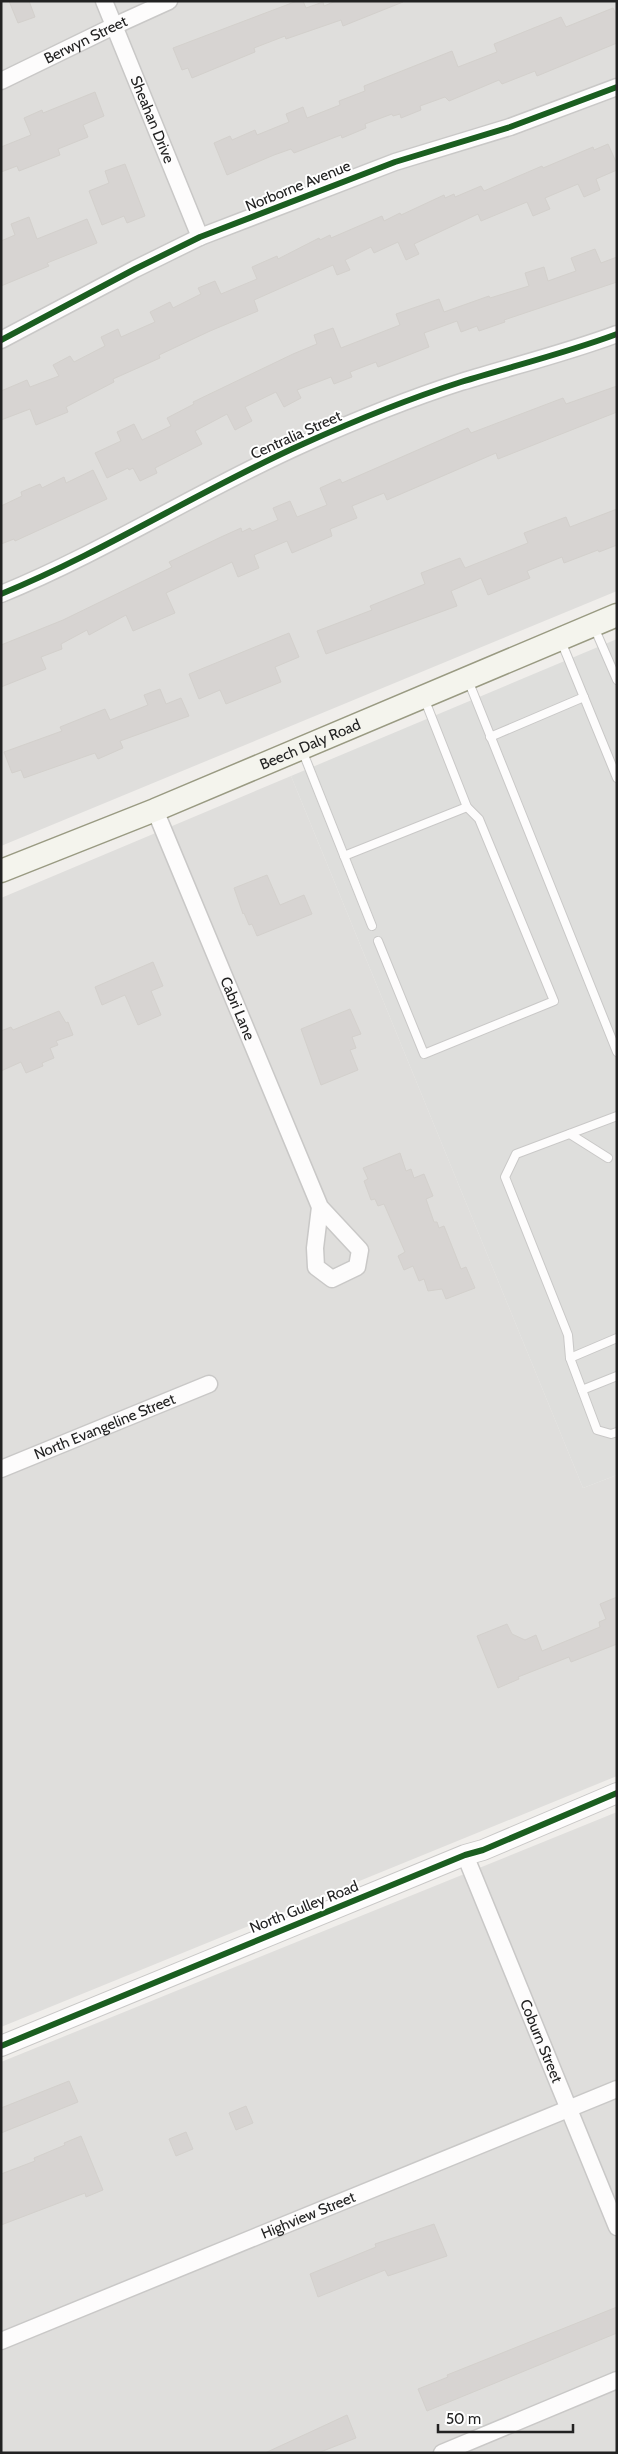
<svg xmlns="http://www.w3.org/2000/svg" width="618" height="2454" font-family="Cabin,sans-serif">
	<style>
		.residential { fill: #dfdedc }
		.religious { fill: #dededc }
		.building { fill: #d7d4d2; stroke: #d3d0cc }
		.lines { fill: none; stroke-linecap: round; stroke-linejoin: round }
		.service-casing { stroke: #c9c8c7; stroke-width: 10 }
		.minor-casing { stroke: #c9c8c7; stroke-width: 19 }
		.tertiary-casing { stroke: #c9c8c7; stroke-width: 22 }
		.secondary-casing { stroke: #999a82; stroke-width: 25 }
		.service { stroke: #fdfcfc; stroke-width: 8 }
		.minor { stroke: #fdfcfc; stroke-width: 16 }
		.tertiary { stroke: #fdfcfc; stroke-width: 20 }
		.secondary { stroke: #f4f4ed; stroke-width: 22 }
		.cycleway-casing { stroke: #fff; stroke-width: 9 }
		.cycleway { stroke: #1b5e20; stroke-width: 6 }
		.labels { text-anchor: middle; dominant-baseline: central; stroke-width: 4; stroke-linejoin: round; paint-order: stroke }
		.street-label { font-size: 15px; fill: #222; stroke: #fff }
	</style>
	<rect width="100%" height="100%" fill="#f0eeeb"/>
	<g class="residential">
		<polygon points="1,1 617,1 617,591 1,846"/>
		<polygon points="291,776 583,1488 617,1475 617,1776 1,2027 1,898"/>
		<polygon points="617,1812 617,2453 1,2453 1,2062"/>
	</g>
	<polygon class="religious" points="617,639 617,1475 583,1488 291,776"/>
	<g class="building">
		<polygon points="9,1 29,1 35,17 18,23"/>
		<polygon points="297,1 303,1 306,8 323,2 324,6 336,1 403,2 343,26 341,20 286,39 285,36 254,48 255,52 192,78 188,68 182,70 173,48"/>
		<polygon points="613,8 617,16 617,43 537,76 535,71 502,84 499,80 449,101 445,97 420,106 421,110 401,118 400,114 393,116 392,114 365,124 366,128 342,138 341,135 294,153 291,149 274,155 227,175 214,143 230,136 232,140 255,130 257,135 289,122 286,114 303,107 307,118 340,105 339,101 365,91 364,86 452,51 458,67 497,52 494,44 561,17 566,27"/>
		<polygon points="95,92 104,116 83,125 88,137 58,149 60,155 19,171 17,166 1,172 1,147 31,135 24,118 42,110 43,113"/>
		<polygon points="608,144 617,164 617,170 596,179 600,190 584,197 578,184 545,198 550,209 533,216 527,202 481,221 478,214 414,244 419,254 406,260 398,242 374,253 371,247 345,260 350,270 337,275 333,265 254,300 258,311 210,331 159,355 160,358 113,379 114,382 66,407 68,412 36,425 30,409 1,420 1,391 27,380 30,387 59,376 53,365 70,356 74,362 105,346 101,337 118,329 121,337 155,322 150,312 170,302 173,308 201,294 198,288 215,281 221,294 257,279 252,267 277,256 278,259 319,238 320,240 330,235 331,238 382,216 384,221 400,213 401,215 444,195 445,198 454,194 455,197 481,186 484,191 542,166 543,168 593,147 594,150"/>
		<polygon points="125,164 145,216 127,223 124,216 102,225 89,191 109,183 105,171"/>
		<polygon points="29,217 37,239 87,219 97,243 47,263 49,266 1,286 1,241 15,235 11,224"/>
		<polygon points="595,249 601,263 617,257 617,282 504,320 505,322 479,331 477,326 461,332 457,321 424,333 429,347 378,367 376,362 350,372 352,377 334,384 331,377 297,390 301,398 284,407 276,392 245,407 252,421 235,430 227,414 195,431 202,444 155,468 157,473 140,481 133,468 129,470 128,468 107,478 95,453 121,441 117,432 134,424 142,440 171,426 167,418 194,404 193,402 293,354 317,344 314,335 333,328 341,348 400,325 396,314 439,299 444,312 489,296 490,298 529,286 525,273 544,267 548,281 576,271 571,258"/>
		<polygon points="617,386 617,412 498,459 496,453 387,500 384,493 352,506 357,518 330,529 332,536 292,553 287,541 254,555 259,568 238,577 232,562 166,593 175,613 133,631 126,615 89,635 87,630 61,644 62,649 41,657 46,669 1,687 1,645 63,620 172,567 169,562 221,537 241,528 242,532 250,528 252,531 278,520 273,508 290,501 297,517 327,505 320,488 340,479 342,483 468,428 471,433 563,398 566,404"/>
		<polygon points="93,470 107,499 15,541 14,539 1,544 1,506 22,496 21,492 40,484 42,488 64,477 66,483"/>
		<polygon points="617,509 617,545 599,552 598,550 564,563 562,557 527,571 530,578 488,595 481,578 451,591 457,606 326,654 317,631 372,610 370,606 425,584 421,573 460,558 465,568 528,543 524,533 566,517 570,527"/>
		<polygon points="289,633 299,657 275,667 281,682 226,704 220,690 199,699 189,674"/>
		<polygon points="160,689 166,704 181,698 189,716 120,741 123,748 98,759 95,753 24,778 21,770 12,773 4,752 62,731 60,727 105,709 110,720 148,705 144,695"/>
		<polygon points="267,875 280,905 304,895 312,914 257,936 252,924 249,925 244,913 243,914 234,888"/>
		<polygon points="153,962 163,986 151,991 161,1015 138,1025 125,995 102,1005 95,987"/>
		<polygon points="350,1009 361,1034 352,1037 356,1048 350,1050 358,1070 321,1085 301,1029"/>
		<polygon points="59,1011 66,1023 68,1022 73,1035 56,1041 58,1045 50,1048 54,1058 42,1063 43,1066 26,1073 21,1062 1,1071 1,1031 11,1027 13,1030"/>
		<polygon points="400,1153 406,1171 411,1169 414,1178 424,1174 433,1196 426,1199 434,1222 437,1222 439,1228 444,1226 461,1269 466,1267 475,1288 446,1299 442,1289 428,1291 424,1279 419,1281 413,1266 404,1270 398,1256 405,1252 384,1204 378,1206 375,1199 371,1200 364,1181 368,1179 363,1168"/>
		<polygon points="617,1597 617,1644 571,1662 569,1657 518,1677 519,1679 498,1688 477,1636 507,1624 512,1634 525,1640 536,1635 542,1651 600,1627 599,1622 606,1619 600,1604"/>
		<polygon points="69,2081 78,2102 1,2133 1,2108"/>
		<polygon points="246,2106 253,2123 236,2130 229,2113"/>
		<polygon points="186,2132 193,2149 176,2156 169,2139"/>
		<polygon points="81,2136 103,2190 86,2197 85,2193 1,2225 1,2174 35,2161 34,2158 65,2145 64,2143"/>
		<polygon points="434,2224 447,2256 388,2276 385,2270 318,2297 310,2274 376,2247 375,2244"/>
		<polygon points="617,2307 617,2333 427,2411 418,2389 448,2377 447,2375"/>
		<polygon points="347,2415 356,2438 318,2453 265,2453"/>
	</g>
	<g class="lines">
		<g class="service-casing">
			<g id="service">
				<polyline points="594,627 617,680"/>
				<polyline points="561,641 617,778"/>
				<polyline points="468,680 617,1052"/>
				<polyline points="490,737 584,697"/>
				<polyline points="302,750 372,926"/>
				<polyline points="344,856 467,807"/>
				<polyline points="378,941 424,1054 554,1001 479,819 467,807 424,698"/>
				<polyline points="570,1134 608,1158"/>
				<polyline points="617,1338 570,1358 597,1430 611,1434 617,1432"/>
				<polyline points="570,1358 568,1335 505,1177 516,1154 617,1116"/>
				<polyline points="582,1390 617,1376"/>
			</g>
		</g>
		<g class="minor-casing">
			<g id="minor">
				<path id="s1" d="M104,1l96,236"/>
				<path id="s2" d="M1,81l113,-55 55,-25"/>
				<polyline points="1,340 135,269 200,237 395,162 510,127 617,87"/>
				<path d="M1,594c105,-43 199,-104 302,-150 51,-23 105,-45 158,-62 52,-16 105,-29 156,-48"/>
				<path id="s3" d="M155,810l165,397 -5,41 1,19 16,12 25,-12 3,-17 -40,-43"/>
				<path id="s4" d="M1,1469l208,-85"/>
				<path id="s5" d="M465,1855l152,372"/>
				<path id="s6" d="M1,2341l616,-252"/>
				<polyline points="442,2453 617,2380"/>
			</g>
		</g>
		<g class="tertiary-casing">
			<polyline id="tertiary" points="1,2046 465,1855 483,1850 617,1793"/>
		</g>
		<g class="secondary-casing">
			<g id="secondary">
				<path id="s7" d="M1,871l154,-61 462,-195"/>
			</g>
		</g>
		<use href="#service" class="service"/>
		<use href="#minor" class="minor"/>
		<use href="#tertiary" class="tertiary"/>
		<use href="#secondary" class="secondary"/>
		<g class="cycleway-casing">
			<g id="cycleway">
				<polyline points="1,340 135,269 200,237 395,162 510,127 617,87"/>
				<path d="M1,594c105,-43 199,-104 302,-150 51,-23 105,-45 158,-62 52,-16 105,-29 156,-48"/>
				<polyline points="1,2046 465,1855 483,1850 617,1793"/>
			</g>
		</g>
		<use href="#cycleway" class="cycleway"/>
	</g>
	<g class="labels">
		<g class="street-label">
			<text stroke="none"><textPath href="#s2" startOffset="94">Berwyn Street</textPath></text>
			<text stroke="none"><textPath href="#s1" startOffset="128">Sheahan Drive</textPath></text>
			<text transform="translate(298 186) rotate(-22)">Norborne Avenue</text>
			<text transform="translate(296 435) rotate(-24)">Centralia Street</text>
			<text stroke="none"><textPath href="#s7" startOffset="334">Beech Daly Road</textPath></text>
			<text stroke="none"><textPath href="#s3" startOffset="215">Cabri Lane</textPath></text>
			<text stroke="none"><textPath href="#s4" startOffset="112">North Evangeline Street</textPath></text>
			<text transform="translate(304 1907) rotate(-22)">North Gulley Road</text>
			<text stroke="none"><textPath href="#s5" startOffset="201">Coburn Street</textPath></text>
			<text stroke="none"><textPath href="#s6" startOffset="332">Highview Street</textPath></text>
		</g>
	</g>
	<rect width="618" height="2454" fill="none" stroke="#222222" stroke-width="5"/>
	<path d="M438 2424v8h135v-8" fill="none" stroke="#222222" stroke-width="2.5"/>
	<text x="446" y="2424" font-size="15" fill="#222222" stroke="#ffffff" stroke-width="4" paint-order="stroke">50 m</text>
</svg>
